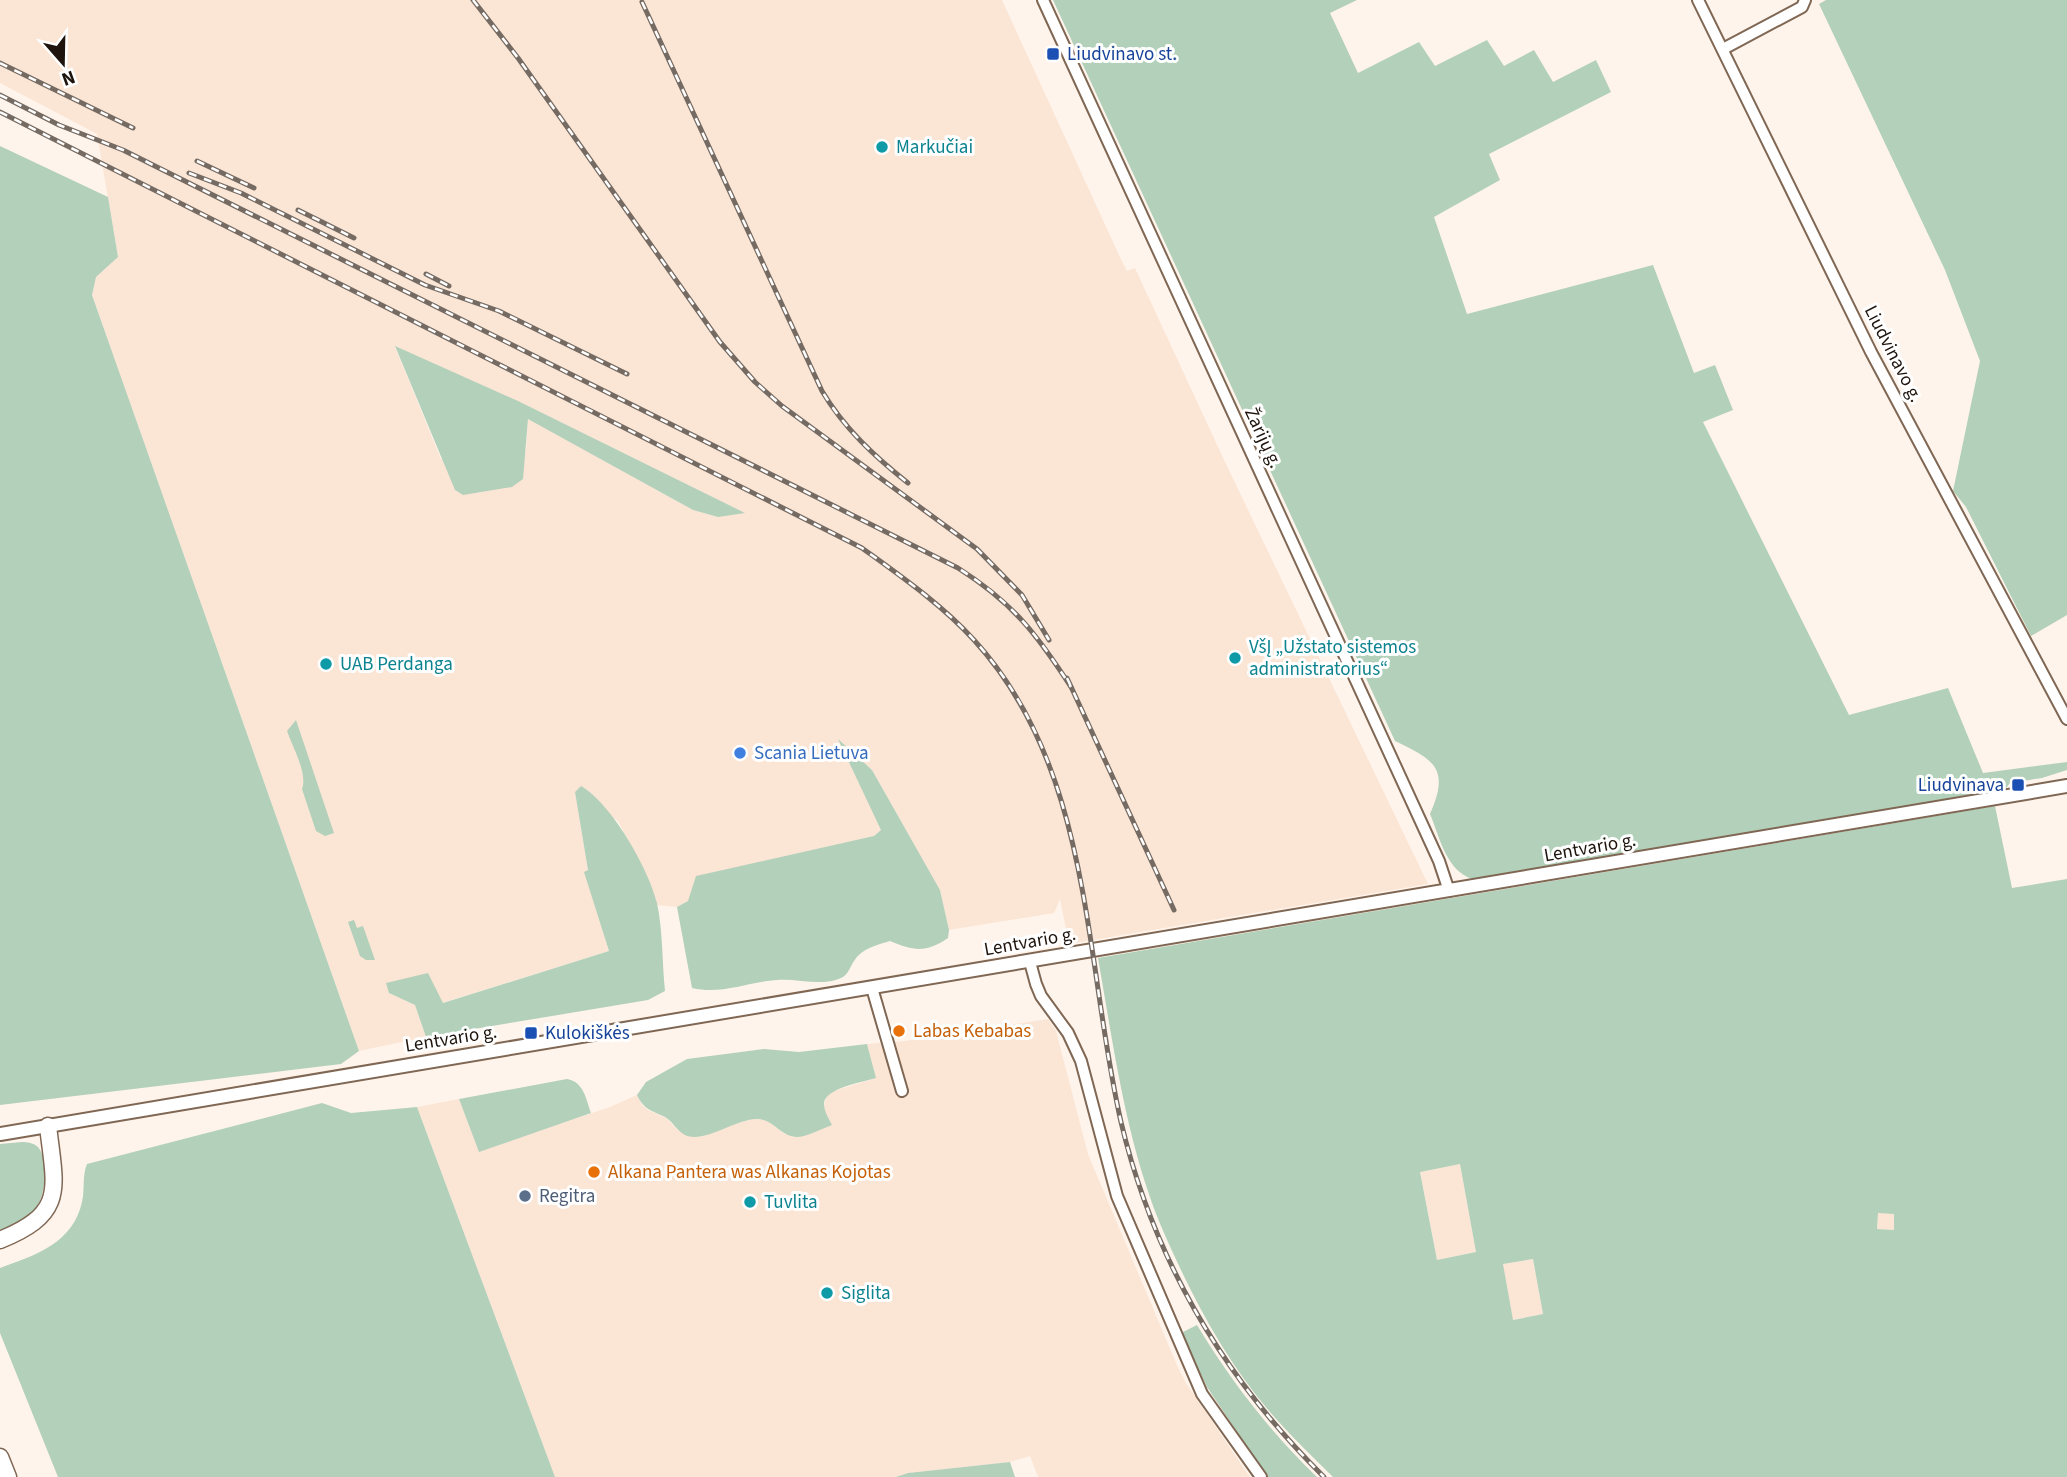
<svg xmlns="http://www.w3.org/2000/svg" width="2067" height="1477" font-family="'Source Sans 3',sans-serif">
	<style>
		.built { fill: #fbe6d6; fill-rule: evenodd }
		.green { fill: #b2d0ba; fill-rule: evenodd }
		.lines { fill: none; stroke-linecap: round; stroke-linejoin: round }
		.minor-casing { stroke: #7f6754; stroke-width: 14 }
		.major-casing { stroke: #7f6754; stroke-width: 16 }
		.highway-casing { stroke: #7f6754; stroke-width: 19 }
		.minor { stroke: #fff; stroke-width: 10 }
		.major { stroke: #fff; stroke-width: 12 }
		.highway { stroke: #fff; stroke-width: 16 }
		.rail-casing { stroke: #756b63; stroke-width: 5 }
		.rail { stroke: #fff; stroke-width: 2.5; stroke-dasharray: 8; stroke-linecap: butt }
		.transit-dot { fill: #1a4fb4; stroke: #fff; stroke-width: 2.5 }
		.culture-dot { fill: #0f9aa8; stroke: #fff; stroke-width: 2.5 }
		.shop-dot { fill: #3f7fe0; stroke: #fff; stroke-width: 2.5 }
		.food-dot { fill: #e8710a; stroke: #fff; stroke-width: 2.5 }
		.service-dot { fill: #5c6f8a; stroke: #fff; stroke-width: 2.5 }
		.labels { text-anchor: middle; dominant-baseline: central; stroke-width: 6; stroke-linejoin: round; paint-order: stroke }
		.transit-label { font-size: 19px; fill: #164399; stroke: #fff; text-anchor: start }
		.culture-label { font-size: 19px; fill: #0d838f; stroke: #fff; text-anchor: start }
		.street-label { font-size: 19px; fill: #1e140d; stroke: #fff }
		.shop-label { font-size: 19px; fill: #366cbe; stroke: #fff; text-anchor: start }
		.food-label { font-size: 19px; fill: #c56008; stroke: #fff; text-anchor: start }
		.service-label { font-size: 19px; fill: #4e5e75; stroke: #fff; text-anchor: start }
	</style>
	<rect width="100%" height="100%" fill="#fff4eb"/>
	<g class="built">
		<path d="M0,0h1002l117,255 8,16 8,-3 91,196 202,420 -359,60 -9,-45 -6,14 -105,17 -9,-40 -68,-120 -33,-29 43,88 -8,7 -186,65 -11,6 -20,-2 -5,-17 -34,-67 -43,-29 13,78 -3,3 24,78 -167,52 -55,-20 2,10 26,12 11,32 -67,14 -267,-756 4,-18 22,-20 -21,-123 -97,-51zM395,347l323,170 -25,-7 -165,-92 -2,33 -85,8z"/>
		<polygon points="1048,1019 1056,1031 1088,1154 1177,1365 1186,1383 1250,1477 1038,1477 1030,1456 1010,1462 908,1473 896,1477 555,1477 417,1107 459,1099 479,1151 610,1107 637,1095 642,1105 648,1110 666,1118 679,1131 699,1137 744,1121 756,1119 766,1120 785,1134 795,1137 801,1136 824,1106 827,1095 834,1091 876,1078 867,1044 905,1041"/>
		<polygon points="1460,1164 1476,1252 1437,1260 1420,1171"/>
		<polygon points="1878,1213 1895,1213 1894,1230 1877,1229"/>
		<polygon points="1533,1259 1543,1314 1512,1320 1503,1264"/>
	</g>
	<g class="green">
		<path d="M1053,0h304l-27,13 28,60 61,-31 16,24 52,-26 17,26 30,-16 19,32 43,-22 15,32 -122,62 11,26 -66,37 33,97 186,-49 41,108 21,-8 18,45 -30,12 146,293 99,-27 35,85 84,-11v8l-25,8 -32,5 -4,5 -21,6 -513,85c-26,-9 -32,-41 -42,-65 20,-45 5,-54 -35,-73z"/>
		<polygon points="1826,0 2067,0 2067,615 2031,636 1966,507 1953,491 1980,361 1945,270 1819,4"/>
		<polygon points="0,146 108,197 118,257 96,277 92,295 359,1051 341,1064 0,1105"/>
		<polygon points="395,346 518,401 745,513 718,517 693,510 528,419 523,479 512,487 463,495 455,490"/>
		<path d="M296,720l38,113 -9,3 -9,-5 -14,-42c6,-16 -10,-43 -15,-58z"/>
		<path d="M838,739l34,31 68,120 9,40 -1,8c-22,15 -34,13 -58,3 -13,4 -28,7 -36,20 -4,6 -6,14 -13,17 -20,9 -44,0 -64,2 -30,2 -55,15 -85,8l-15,-81 11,-6 8,-25 178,-40 7,-6z"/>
		<path d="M581,786c30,17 68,83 76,117 6,28 5,59 8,88l-17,9 -222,37 -11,-32 -26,-12 -3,-10 42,-10 15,30 166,-52 -25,-79 4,-2 -13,-78z"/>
		<path d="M1995,806l17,82 55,-9v598h-734c-19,-19 -38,-37 -56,-57 -49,-54 -84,-121 -113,-187 -37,-85 -50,-184 -66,-275zM1460,1164l16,88 -39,8 -17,-88zM1878,1213l16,1v16l-17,-1zM1533,1259l10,55 -30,6 -10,-56z"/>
		<polygon points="354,920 357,928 363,926 375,960 366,960 360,956 348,922"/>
		<path d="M867,1044l9,34c-12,4 -52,10 -52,26 0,7 5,15 8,21 -11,4 -25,12 -36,12 -16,-1 -23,-18 -39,-18 -22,0 -53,25 -72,16 -8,-4 -12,-13 -20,-18 -14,-7 -21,-7 -28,-22l9,-13 41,-23 77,-10 35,3z"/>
		<path d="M567,1079c17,3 19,20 24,34l-112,39 -20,-53z"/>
		<path d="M322,1103l29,10 66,-6 138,370h-497l-58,-144v-65c36,-13 73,-25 82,-66 3,-13 0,-26 5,-38z"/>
		<path d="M22,1142c5,0 12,1 16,5 12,14 7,52 -4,64 -9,10 -22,14 -34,19v-86z"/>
		<path d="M1197,1325c34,56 73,107 120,152h-50l-60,-90 -26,-54z"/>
		<polygon points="1010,1462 1015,1477 896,1477 908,1473"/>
	</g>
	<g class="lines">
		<g class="minor-casing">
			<g id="minor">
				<polyline points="1043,0 1439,861 1449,891"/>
				<polyline points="1698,0 1871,352 2067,719"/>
				<polyline points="1723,49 1802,7 1805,0"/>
				<polyline points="1030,962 1036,984 1041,996 1068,1033 1081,1061 1117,1196 1202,1394 1261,1477"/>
				<polyline points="872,988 902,1091"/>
			</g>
		</g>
		<g class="major-casing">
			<polyline id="major" points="0,1134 2067,786"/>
		</g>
		<g class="highway-casing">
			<g id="highway">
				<path d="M0,1240c67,-27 55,-52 48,-114"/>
				<polyline points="0,1457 8,1477"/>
			</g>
		</g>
		<use href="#minor" class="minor"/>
		<use href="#major" class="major"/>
		<use href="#highway" class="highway"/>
		<g class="rail-casing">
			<g id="rail">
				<polyline points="473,0 518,58 720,342 755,382 782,406 977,549 1022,595 1049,640"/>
				<path d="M642,2l180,389c22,37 52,65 86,92"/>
				<polyline points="0,63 133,128"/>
				<path d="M0,95l59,30 64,25 835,418c55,35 78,65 113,119"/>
				<path d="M0,112l862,436c40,29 79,56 112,92 119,130 110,320 147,482 33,139 103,256 203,355"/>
				<polyline points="197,161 254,188"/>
				<polyline points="189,173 241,193 425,285 499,311 627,374"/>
				<polyline points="298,210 354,238"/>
				<polyline points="426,274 449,286"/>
				<polyline points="1067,678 1174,910"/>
			</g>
		</g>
		<use href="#rail" class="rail"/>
	</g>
	<g class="transit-dot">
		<rect x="1046" y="47" width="14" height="14" rx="3.5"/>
		<rect x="2011" y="778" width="14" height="14" rx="3.5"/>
		<rect x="524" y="1026" width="14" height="14" rx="3.5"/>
	</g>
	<g class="culture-dot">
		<circle cx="882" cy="147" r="7"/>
		<circle cx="1235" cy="658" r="7"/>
		<circle cx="326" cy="664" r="7"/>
		<circle cx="750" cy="1202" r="7"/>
		<circle cx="827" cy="1293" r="7"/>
	</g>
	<circle class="shop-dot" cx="740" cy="753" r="7"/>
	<g class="food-dot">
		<circle cx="899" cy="1031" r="7"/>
		<circle cx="594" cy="1172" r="7"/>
	</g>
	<circle class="service-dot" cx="525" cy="1196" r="7"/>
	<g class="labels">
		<g class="transit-label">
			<text x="1067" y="54">Liudvinavo st.</text>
			<text x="2004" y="785" text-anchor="end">Liudvinava</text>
			<text x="545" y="1033">Kulokiškės</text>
		</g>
		<g class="culture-label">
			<text x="896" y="147">Markučiai</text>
			<text x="1249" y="647">VšĮ „Užstato sistemos<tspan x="1249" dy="22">administratorius“</tspan></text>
			<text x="340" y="664">UAB Perdanga</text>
			<text x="764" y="1202">Tuvlita</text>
			<text x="841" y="1293">Siglita</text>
		</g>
		<g class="street-label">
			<text transform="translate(1893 354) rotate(63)">Liudvinavo g.</text>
			<text transform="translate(1263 438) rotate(65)">Žarijų g.</text>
			<text transform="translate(1590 848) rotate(-10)">Lentvario g.</text>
			<text transform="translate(1030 942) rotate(-10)">Lentvario g.</text>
			<text transform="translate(451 1039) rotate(-9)">Lentvario g.</text>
		</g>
		<g class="shop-label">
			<text x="754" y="753">Scania Lietuva</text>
		</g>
		<g class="food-label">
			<text x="913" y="1031">Labas Kebabas</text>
			<text x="608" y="1172">Alkana Pantera was Alkanas Kojotas</text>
		</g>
		<g class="service-label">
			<text x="539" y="1196">Regitra</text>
		</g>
	</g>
	<g transform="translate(63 63) rotate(160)" stroke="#ffffff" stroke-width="5" paint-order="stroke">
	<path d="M0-5L12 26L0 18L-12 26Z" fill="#1e140d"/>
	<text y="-10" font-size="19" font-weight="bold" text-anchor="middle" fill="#1e140d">N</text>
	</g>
</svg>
